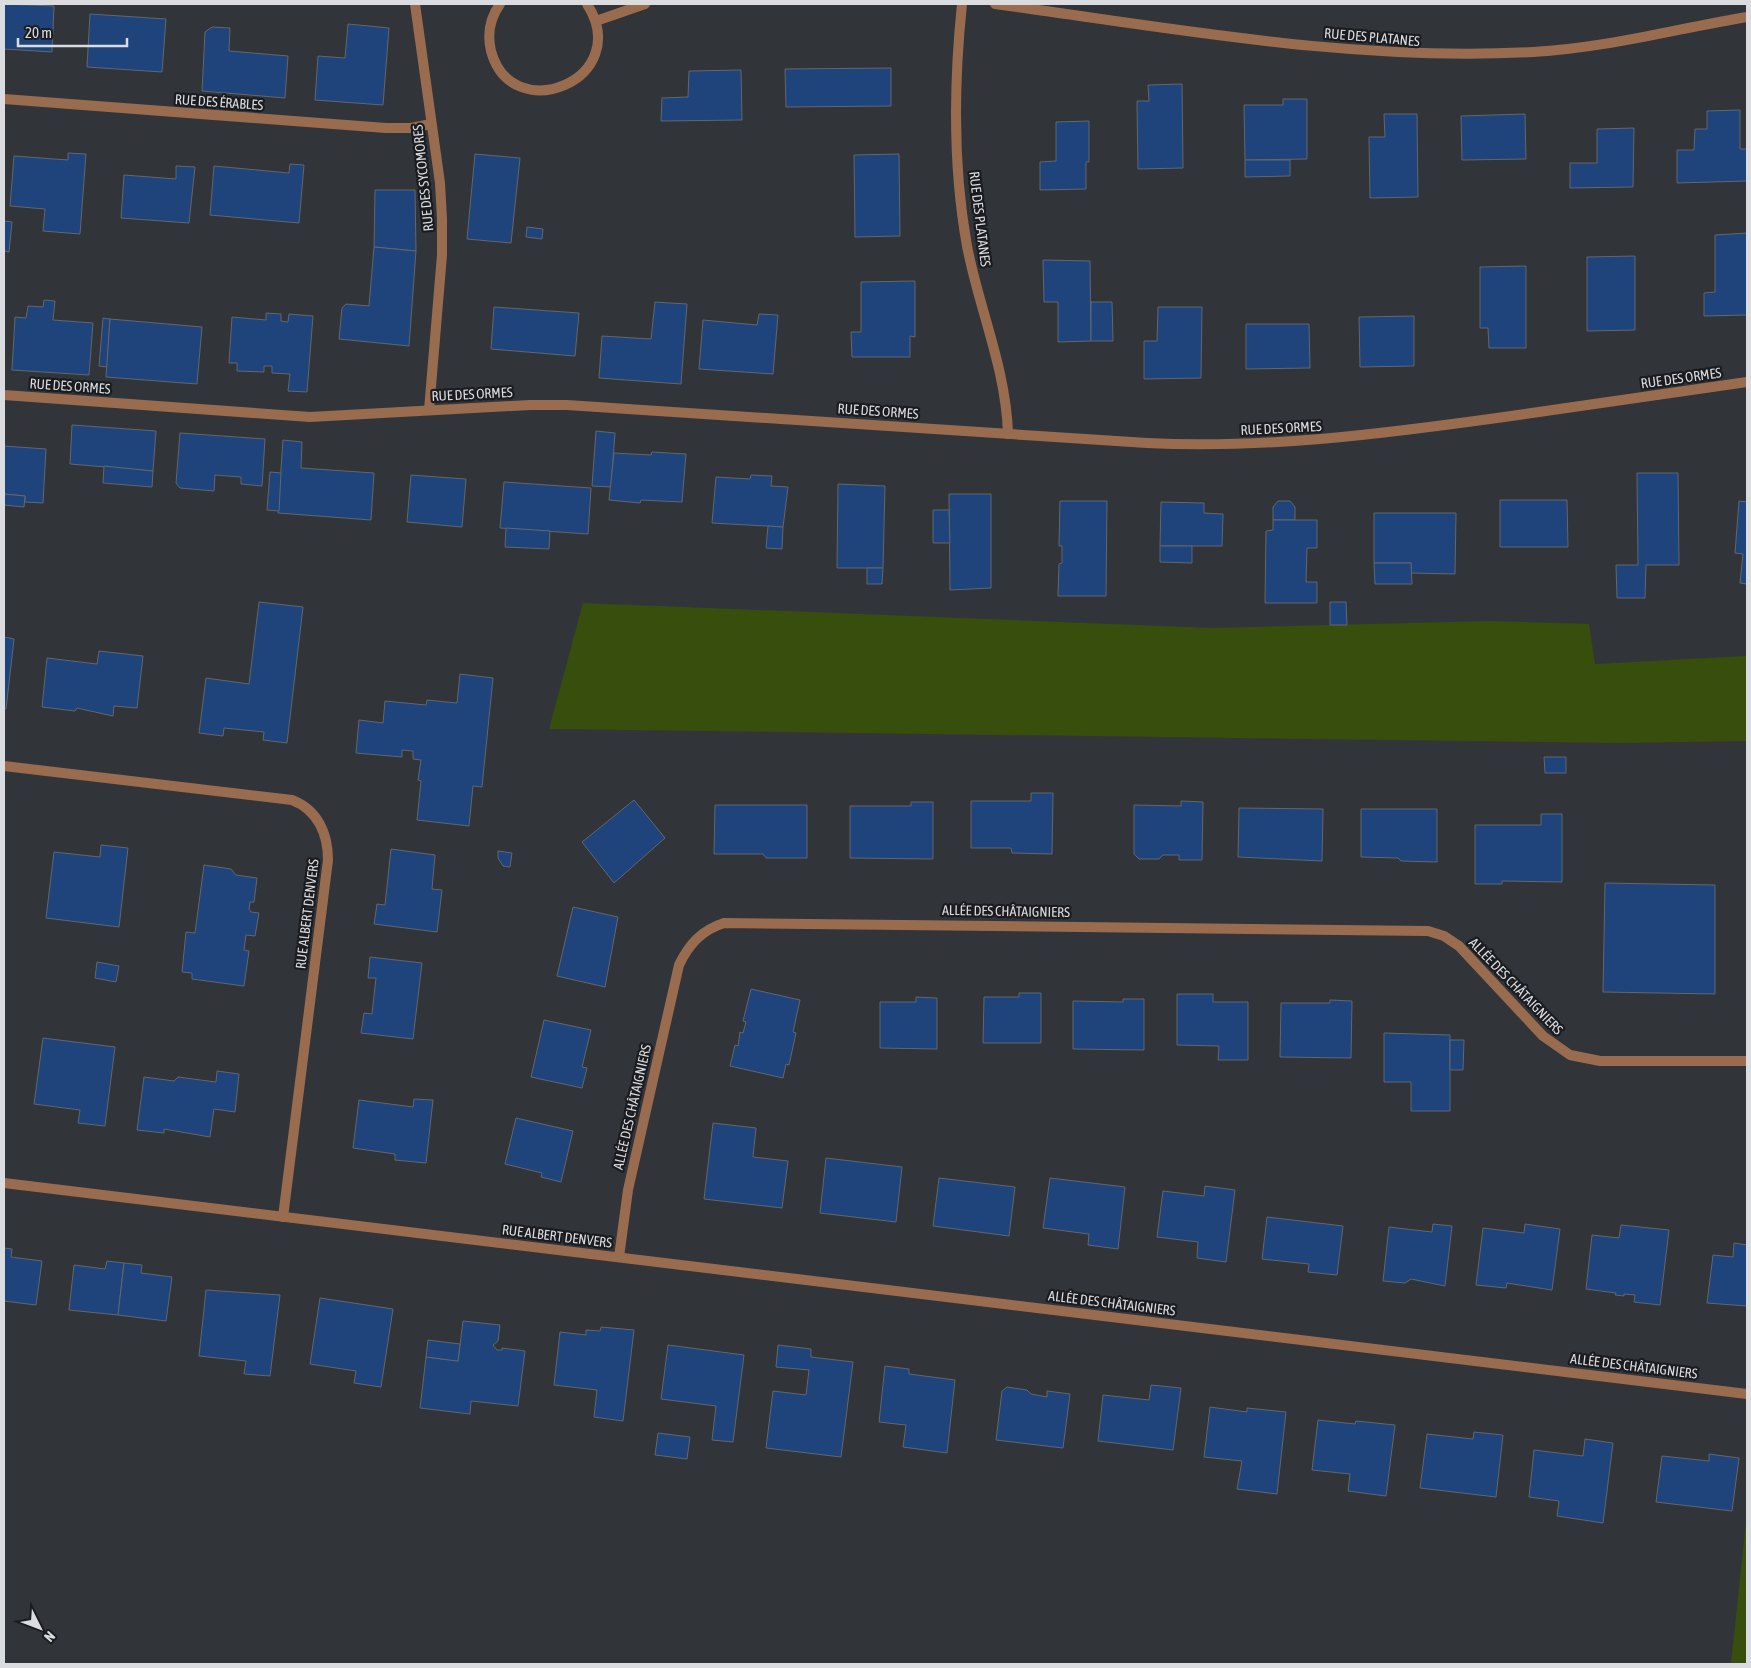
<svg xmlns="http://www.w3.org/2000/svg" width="1751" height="1668" font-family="'Asap Condensed',sans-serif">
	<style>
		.green { fill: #384e0d }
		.building { fill: #1f437b; stroke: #63676d }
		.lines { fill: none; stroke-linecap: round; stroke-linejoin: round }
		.street { stroke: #9a6c4f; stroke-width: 10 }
		.labels { text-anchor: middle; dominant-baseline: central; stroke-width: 4.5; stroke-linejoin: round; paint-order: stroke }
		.street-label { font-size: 14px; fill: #dadcdf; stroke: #1b1c1f }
	</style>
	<rect width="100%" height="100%" fill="#31353a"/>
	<g class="green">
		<polygon points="583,603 1212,628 1489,621 1589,624 1595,664 1747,656 1747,741 1621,743 549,729"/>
		<polygon points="1747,1512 1747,1664 1731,1664"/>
	</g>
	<g class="building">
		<polygon points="4,4 54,6 52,52 4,49"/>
		<polygon points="90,14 166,19 162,72 87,67"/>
		<polygon points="348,24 389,28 383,105 315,100 318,56 345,58"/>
		<polygon points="212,27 230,28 229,51 288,56 285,98 202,91 205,32"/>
		<polygon points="891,68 891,106 786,107 785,69"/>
		<polygon points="741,70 742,120 661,121 662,98 688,97 689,71"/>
		<polygon points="1182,84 1183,168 1138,169 1137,101 1149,101 1148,85"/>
		<polygon points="1283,99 1307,99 1307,159 1245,160 1244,105 1283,105"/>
		<polygon points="1740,110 1740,149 1747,149 1747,181 1677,183 1677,150 1694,150 1695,129 1707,129 1707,111"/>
		<polygon points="1384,114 1417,114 1418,197 1370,198 1369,137 1385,137"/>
		<polygon points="1525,114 1526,159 1462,160 1461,116"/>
		<polygon points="1089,121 1089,162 1086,162 1086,189 1040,190 1040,162 1056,161 1056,122"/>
		<polygon points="1634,128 1633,187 1570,188 1570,163 1597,163 1597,129"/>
		<polygon points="68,153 86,154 80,234 43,231 45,209 10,206 14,156 68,160"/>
		<polygon points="475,154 520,158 511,243 467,239"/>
		<polygon points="899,154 900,236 855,237 854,155"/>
		<polygon points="1245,160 1290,160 1290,176 1245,177"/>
		<polygon points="290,164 304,165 299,223 210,215 214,166 289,173"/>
		<polygon points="176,166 195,167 189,223 121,218 124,175 176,179"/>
		<polygon points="375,190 415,190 416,251 374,247"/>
		<polygon points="4,221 12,222 9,252 4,251"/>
		<polygon points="527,227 543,229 542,239 526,237"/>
		<polygon points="1747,233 1747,315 1704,316 1704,293 1715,292 1715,235"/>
		<polygon points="374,247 416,251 409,346 339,339 342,308 346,304 369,306"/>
		<polygon points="1635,256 1635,330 1587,331 1587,257"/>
		<polygon points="1043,260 1090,261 1091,341 1058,342 1058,302 1044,302"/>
		<polygon points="1526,266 1526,348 1489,348 1488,328 1480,328 1480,267"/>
		<polygon points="915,281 915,337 910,336 910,357 852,357 851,332 861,332 861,282"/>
		<polygon points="44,300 55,301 53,320 93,323 89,375 12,370 15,317 26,318 28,306 43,307"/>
		<polygon points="655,302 687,304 681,384 599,378 602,336 651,339"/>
		<polygon points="1091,302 1112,302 1113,341 1091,341"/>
		<polygon points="494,307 579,313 575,356 491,349"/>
		<polygon points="1158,307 1202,307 1201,378 1144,379 1144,341 1157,341"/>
		<polygon points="266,313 281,314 281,321 288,322 289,314 313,316 307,392 288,391 290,374 272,373 272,366 264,366 264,372 237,371 237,363 229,363 232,317 266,320"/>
		<polygon points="759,314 778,315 773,374 699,369 703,320 757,325"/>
		<polygon points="1414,316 1414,366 1360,367 1359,317"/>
		<polygon points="103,318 110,319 107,367 99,366"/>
		<polygon points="110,319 202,327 197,384 106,377"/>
		<polygon points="1246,324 1309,324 1310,368 1246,369"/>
		<polygon points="72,425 156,431 153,471 70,464"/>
		<polygon points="596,431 615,433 611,487 592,486"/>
		<polygon points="180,433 265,439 262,486 241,484 241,477 215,475 214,491 180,488 176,483"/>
		<polygon points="283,440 302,442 301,468 374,473 371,520 278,513"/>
		<polygon points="4,446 46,449 43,503 25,502 25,496 4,494"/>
		<polygon points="652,452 686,454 682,502 641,500 640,503 609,500 614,453 651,455"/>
		<polygon points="104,466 153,471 152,487 103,483"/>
		<polygon points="270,472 281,473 279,511 267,510"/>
		<polygon points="1637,473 1678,473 1679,565 1646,565 1645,598 1617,598 1616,565 1638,565"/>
		<polygon points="411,475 466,479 462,527 407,522"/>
		<polygon points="751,475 772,476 771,486 788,487 783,527 712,523 716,477 750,479"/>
		<polygon points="504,482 591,488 588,534 500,528"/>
		<polygon points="838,484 885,486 883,568 837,568"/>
		<polygon points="4,494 25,496 24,507 4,505"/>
		<polygon points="949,494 991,494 991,588 950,590"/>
		<polygon points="1500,500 1567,500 1568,547 1500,547"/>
		<polygon points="1060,501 1107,501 1106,596 1058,596 1059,564 1062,563 1062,546 1059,546"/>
		<polygon points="1278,501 1290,501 1295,507 1295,520 1273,520 1273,507"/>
		<polygon points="1739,501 1747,502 1747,584 1740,583 1743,554 1735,553"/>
		<polygon points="1161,502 1204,503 1204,513 1223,514 1222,546 1160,546"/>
		<polygon points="933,510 949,510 950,543 933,543"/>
		<polygon points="1374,513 1456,513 1455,574 1411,573 1411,563 1374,563"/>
		<polygon points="1273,520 1317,520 1317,548 1307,548 1306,582 1317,582 1317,603 1265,603 1266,531 1273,530"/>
		<polygon points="768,526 783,527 782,549 766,548"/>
		<polygon points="506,528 550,531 549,549 505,547"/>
		<polygon points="1160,546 1192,546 1192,563 1160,562"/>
		<polygon points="1374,563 1411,563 1412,584 1375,584"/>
		<polygon points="867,568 883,568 882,584 867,584"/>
		<polygon points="259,602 303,607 287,743 263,740 264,732 224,728 223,736 199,733 206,678 249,684"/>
		<polygon points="1330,602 1346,602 1347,625 1330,625"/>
		<polygon points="4,637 14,639 6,709 4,709"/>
		<polygon points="99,651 143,656 137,708 114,706 113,716 77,708 75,711 42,707 47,658 97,664"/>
		<polygon points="460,674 493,678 482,787 473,786 469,826 417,820 421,781 418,780 421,760 413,759 413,751 402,750 402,757 356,753 359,720 383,723 385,701 426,705 427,700 457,703"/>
		<polygon points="1544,757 1566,757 1566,773 1545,773"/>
		<polygon points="1031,793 1053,793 1052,854 1012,853 1011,848 971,848 971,801 1031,801"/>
		<polygon points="634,800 665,838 614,883 582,842"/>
		<polygon points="1181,801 1203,802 1202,860 1179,860 1179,855 1163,855 1159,859 1139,859 1134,854 1134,805 1181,806"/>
		<polygon points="911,802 933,802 933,859 850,858 850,806 911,806"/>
		<polygon points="715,805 807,805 807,858 766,858 763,854 714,854"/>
		<polygon points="1239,808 1323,809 1322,861 1238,857"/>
		<polygon points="1361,809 1437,809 1437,862 1401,861 1398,858 1361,857"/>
		<polygon points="1541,814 1562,814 1562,882 1502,881 1502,884 1475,884 1475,825 1541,825"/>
		<polygon points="101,845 128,848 119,927 46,918 54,852 100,857"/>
		<polygon points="391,849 435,855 432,889 442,890 437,932 374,924 377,904 385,905"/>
		<polygon points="498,851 512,853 510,867 503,866 498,858"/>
		<polygon points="204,865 231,869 236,875 257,878 254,902 250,902 249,909 251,912 259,913 255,936 246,935 244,950 249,951 244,986 192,979 192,973 182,972 186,932 195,933"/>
		<polygon points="1605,883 1715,885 1715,994 1603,992"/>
		<polygon points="573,907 618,917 605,987 557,976"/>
		<polygon points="370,957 422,963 413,1039 361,1033 364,1013 372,1014 376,978 368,978"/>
		<polygon points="97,962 119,966 116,982 95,978"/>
		<polygon points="751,989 800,1000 793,1032 796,1033 789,1065 786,1064 783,1078 730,1066 735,1045 738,1046 740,1032 743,1033 746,1022 743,1021"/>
		<polygon points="1019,993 1041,993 1041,1043 983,1043 984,997 1019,997"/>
		<polygon points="1177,994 1213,994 1213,1002 1248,1002 1248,1060 1218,1060 1219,1046 1177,1045"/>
		<polygon points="916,997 937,998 937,1049 880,1048 880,1002 916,1002"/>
		<polygon points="1123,999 1144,999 1144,1050 1073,1049 1073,1001 1123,1002"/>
		<polygon points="1330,1000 1352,1001 1351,1058 1280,1057 1281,1003 1330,1003"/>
		<polygon points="544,1020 591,1030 582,1067 587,1068 582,1088 531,1077"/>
		<polygon points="1384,1033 1450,1035 1450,1111 1411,1111 1411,1082 1384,1082"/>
		<polygon points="43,1038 115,1047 105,1126 78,1123 80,1110 34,1104"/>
		<polygon points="1450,1040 1464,1040 1463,1070 1450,1070"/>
		<polygon points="217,1071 239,1074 235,1112 214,1109 210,1137 164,1129 164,1133 137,1130 144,1077 174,1081 178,1077 216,1082"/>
		<polygon points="414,1099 433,1100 426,1163 395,1160 395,1154 353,1148 359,1100 413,1107"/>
		<polygon points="516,1118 573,1131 561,1182 541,1177 542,1173 505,1164"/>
		<polygon points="713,1123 756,1128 753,1157 788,1161 782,1208 704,1199"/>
		<polygon points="826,1158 902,1167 896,1222 820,1213"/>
		<polygon points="939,1178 1015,1187 1009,1236 933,1226"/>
		<polygon points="1050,1178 1125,1187 1118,1249 1088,1245 1089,1234 1043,1228"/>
		<polygon points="1205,1186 1235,1190 1226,1262 1197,1258 1198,1242 1157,1237 1163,1191 1204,1196"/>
		<polygon points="1267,1217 1343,1226 1337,1275 1308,1272 1309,1264 1262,1259"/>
		<polygon points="1433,1224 1452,1226 1445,1286 1411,1279 1405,1283 1383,1281 1389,1227 1432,1232"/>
		<polygon points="1525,1224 1560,1229 1552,1290 1507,1283 1506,1288 1476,1285 1483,1228 1524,1233"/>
		<polygon points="1621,1225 1669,1230 1660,1305 1634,1302 1635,1295 1624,1294 1624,1296 1615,1295 1616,1293 1586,1289 1592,1235 1619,1238"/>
		<polygon points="1734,1243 1747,1245 1747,1306 1707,1303 1713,1255 1733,1257"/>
		<polygon points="4,1248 12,1249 11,1257 42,1261 36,1305 4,1301"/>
		<polygon points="107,1261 124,1263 118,1315 69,1310 74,1265 105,1269"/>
		<polygon points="124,1263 142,1265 141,1273 172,1277 166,1321 118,1315"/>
		<polygon points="206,1290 280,1295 270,1376 244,1374 246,1361 199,1356"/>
		<polygon points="320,1298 393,1309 381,1387 354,1383 356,1371 310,1364"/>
		<polygon points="463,1321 500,1325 498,1341 493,1345 497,1350 502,1350 502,1348 525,1351 518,1406 471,1401 470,1414 420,1408 426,1357 458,1361"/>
		<polygon points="601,1327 634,1330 623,1421 594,1417 597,1390 554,1385 560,1332 586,1335 586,1330 600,1331"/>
		<polygon points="428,1340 460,1344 458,1361 426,1357"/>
		<polygon points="668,1345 744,1355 733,1442 712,1440 716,1406 661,1399"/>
		<polygon points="778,1345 811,1349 811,1357 853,1362 841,1457 766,1448 773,1391 806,1395 809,1370 776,1367"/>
		<polygon points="885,1366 909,1369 909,1374 955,1380 947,1453 903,1447 906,1425 879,1422"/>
		<polygon points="1151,1385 1181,1388 1173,1450 1098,1441 1103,1395 1149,1400"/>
		<polygon points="1007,1387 1027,1390 1031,1394 1047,1397 1047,1391 1070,1394 1063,1448 996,1440 1002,1391"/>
		<polygon points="1210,1407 1247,1412 1247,1408 1286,1412 1277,1494 1237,1489 1242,1461 1204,1457"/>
		<polygon points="1318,1420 1355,1424 1356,1421 1395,1425 1386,1496 1348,1491 1350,1474 1312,1470"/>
		<polygon points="1474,1432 1503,1435 1496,1497 1420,1488 1427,1434 1473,1439"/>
		<polygon points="658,1433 690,1437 687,1459 655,1455"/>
		<polygon points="1585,1439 1613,1443 1603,1523 1557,1516 1559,1501 1529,1497 1534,1450 1583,1456"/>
		<polygon points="1709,1454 1739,1458 1732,1511 1656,1502 1662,1456 1709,1461"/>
	</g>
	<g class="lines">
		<g class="street">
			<polyline points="415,4 440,183 442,219 442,255 429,410"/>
			<path d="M500,4c-10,14 -13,30 -9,47 21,78 144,28 96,-47"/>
			<path d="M962,4c-8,77 -9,164 5,242 12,63 39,122 41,188"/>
			<path d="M995,4c178,24 357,58 538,48 73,-4 142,-23 214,-35"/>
			<polyline points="596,21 645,4"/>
			<polyline points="4,99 386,128 411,128 431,124"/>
			<path d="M4,395l306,22 220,-12h37l580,38c118,6 234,-9 350,-25 83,-12 167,-24 250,-36"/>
			<path d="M4,766l288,34c26,10 36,34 36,60l-45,357"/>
			<polyline points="4,1183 1747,1394"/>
			<path d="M619,1257l9,-67 51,-225c10,-21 23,-35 45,-42l704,8 16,5 15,10 84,90 27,19 30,6h147"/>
		</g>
	</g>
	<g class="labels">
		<g class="street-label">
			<text transform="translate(1372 37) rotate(5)">RUE DES PLATANES</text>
			<text transform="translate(219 102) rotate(4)">RUE DES ÉRABLES</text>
			<text transform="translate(423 178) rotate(-96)">RUE DES SYCOMORES</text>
			<text transform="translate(980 219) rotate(83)">RUE DES PLATANES</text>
			<text transform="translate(1681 378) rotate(-8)">RUE DES ORMES</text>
			<text transform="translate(70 386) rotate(4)">RUE DES ORMES</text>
			<text transform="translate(472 394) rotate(-3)">RUE DES ORMES</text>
			<text transform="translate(878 411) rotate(4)">RUE DES ORMES</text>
			<text transform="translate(1281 428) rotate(-3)">RUE DES ORMES</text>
			<text transform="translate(1006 911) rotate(1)">ALLÉE DES CHÂTAIGNIERS</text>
			<text transform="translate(307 914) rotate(-83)">RUE ALBERT DENVERS</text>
			<text transform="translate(1516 986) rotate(46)">ALLÉE DES CHÂTAIGNIERS</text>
			<text transform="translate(632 1107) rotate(-77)">ALLÉE DES CHÂTAIGNIERS</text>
			<text transform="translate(557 1236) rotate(7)">RUE ALBERT DENVERS</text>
			<text transform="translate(1112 1303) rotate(7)">ALLÉE DES CHÂTAIGNIERS</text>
			<text transform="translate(1634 1366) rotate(7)">ALLÉE DES CHÂTAIGNIERS</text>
		</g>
	</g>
	<rect width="1751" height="1668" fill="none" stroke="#dadcdf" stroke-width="10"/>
	<g transform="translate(40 1628) rotate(132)" stroke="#1b1c1f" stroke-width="4" paint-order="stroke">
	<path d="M0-4L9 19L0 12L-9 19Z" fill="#dadcdf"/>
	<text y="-8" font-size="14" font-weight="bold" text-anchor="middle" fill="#dadcdf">N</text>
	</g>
	<path d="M18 38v8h109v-8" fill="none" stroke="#dadcdf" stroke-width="2.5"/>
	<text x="25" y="38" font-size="15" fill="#dadcdf" stroke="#1b1c1f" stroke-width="4" paint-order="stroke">20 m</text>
</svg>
